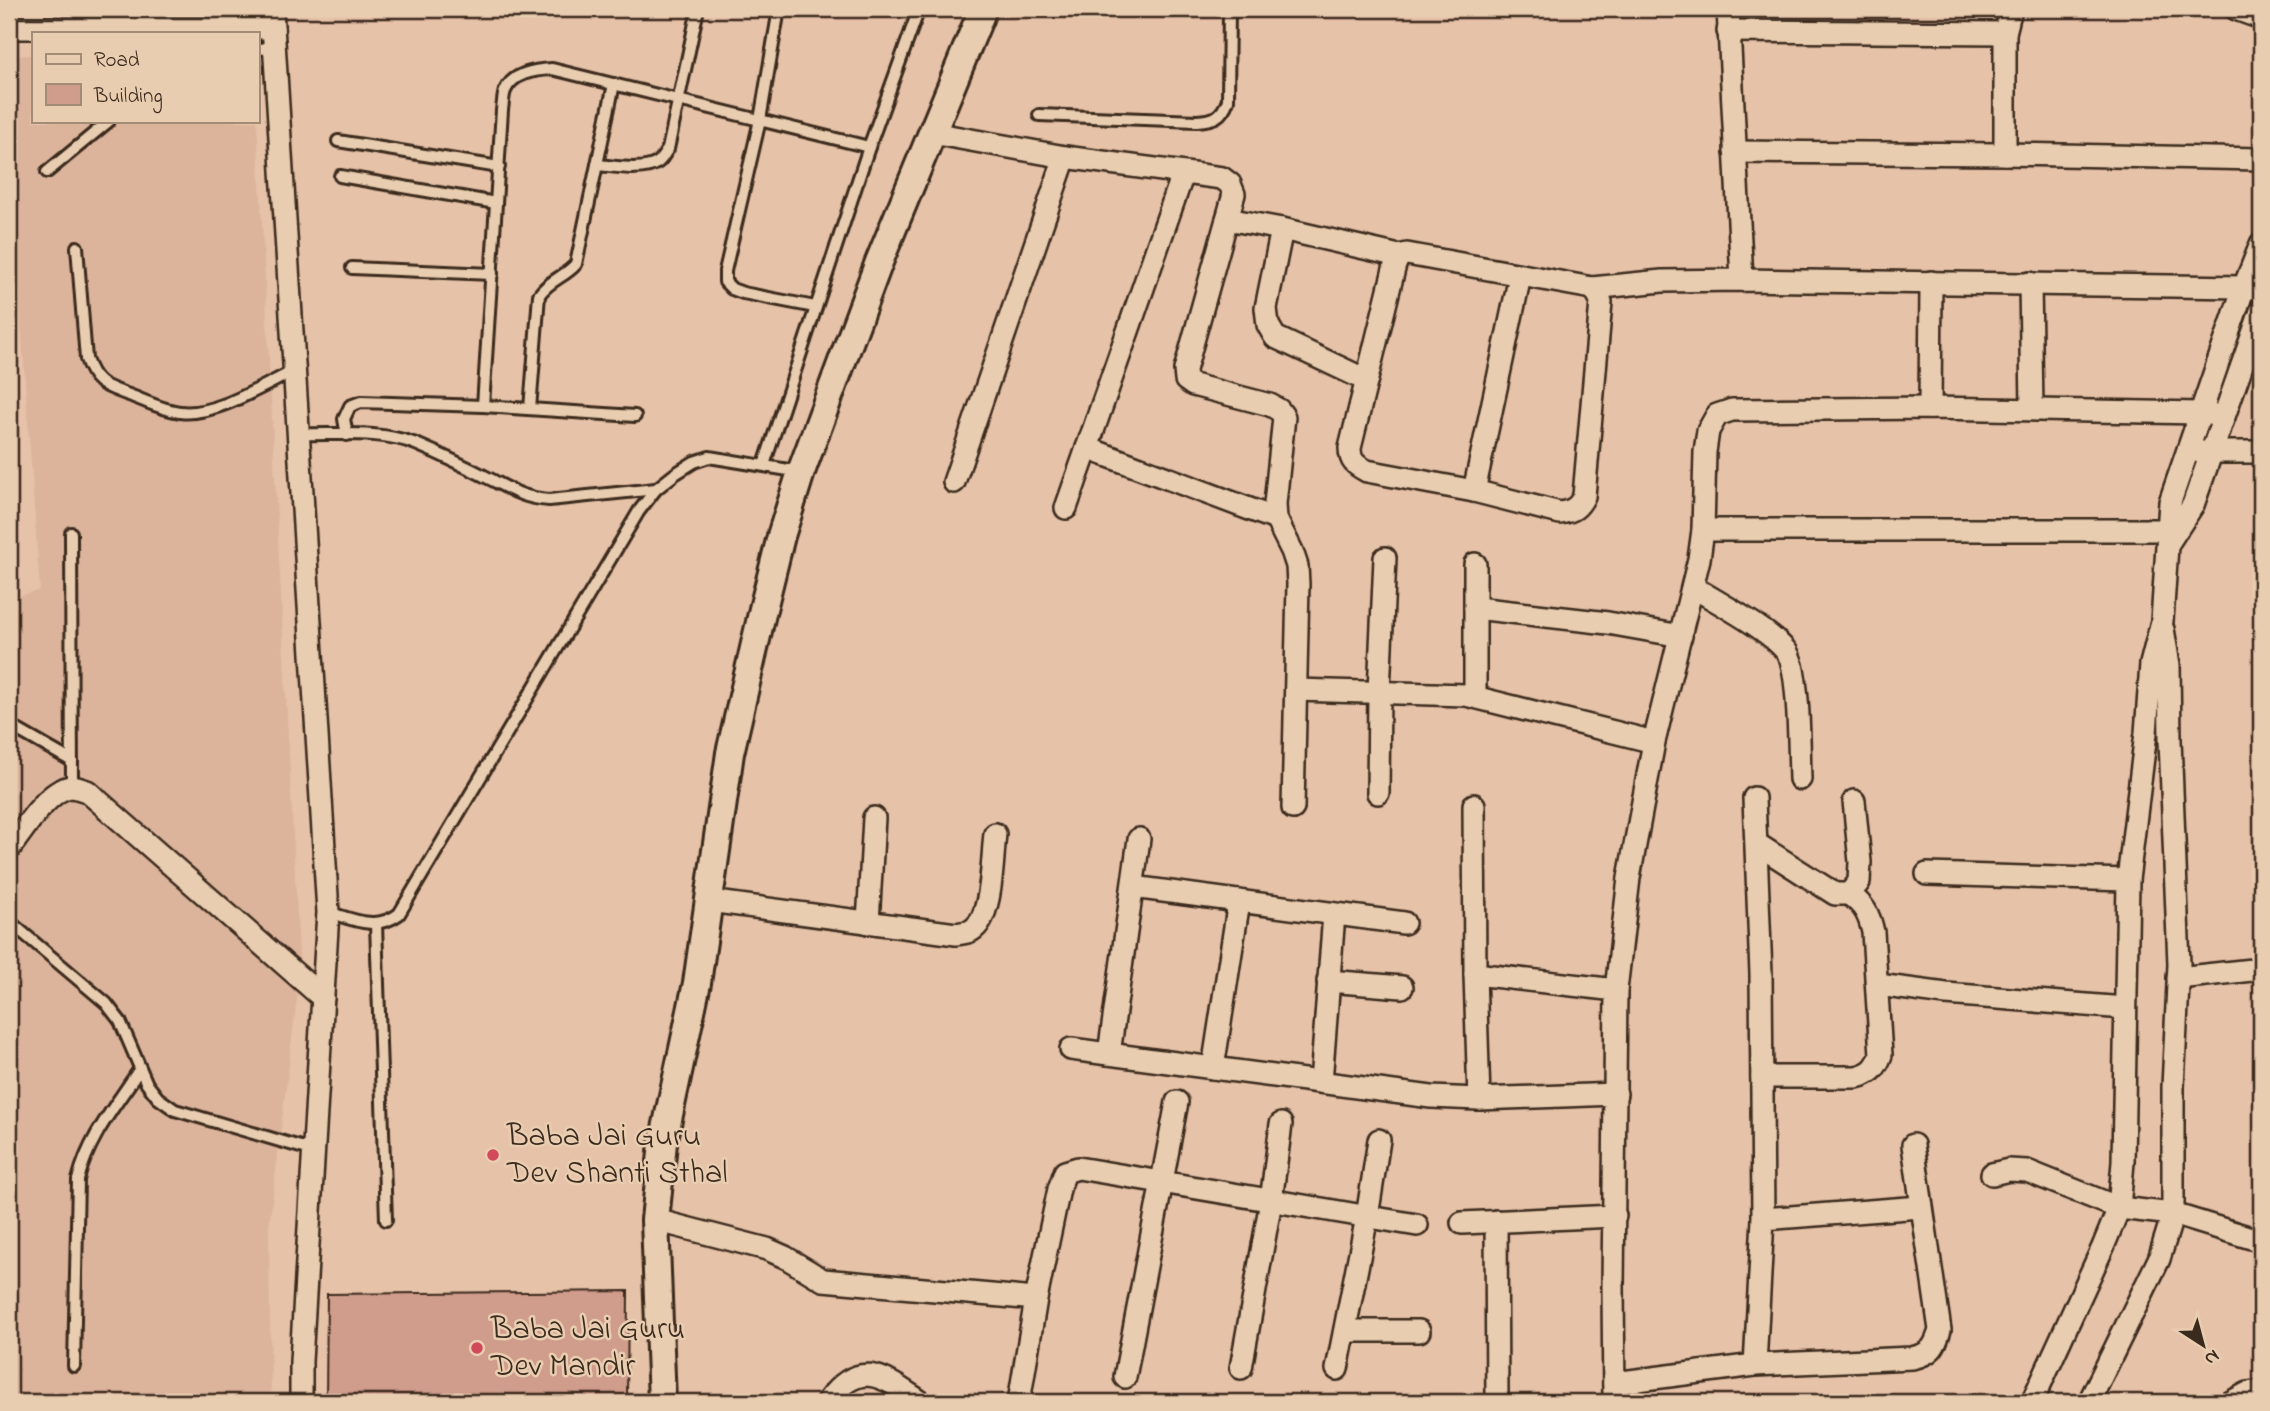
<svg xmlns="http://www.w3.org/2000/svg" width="2270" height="1411" font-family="'Indie Flower',sans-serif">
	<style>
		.built { fill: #dcb49c }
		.building { fill: #d09c8b; stroke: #3b2a1e; stroke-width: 2 }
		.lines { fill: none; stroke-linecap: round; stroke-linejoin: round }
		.service-casing { stroke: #3b2a1e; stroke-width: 16 }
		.minor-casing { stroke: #3b2a1e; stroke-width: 26 }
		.tertiary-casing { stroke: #3b2a1e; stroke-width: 32 }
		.service { stroke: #e9cdb0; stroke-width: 10 }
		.minor { stroke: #e9cdb0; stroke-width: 21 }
		.tertiary { stroke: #e9cdb0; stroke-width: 26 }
		.poi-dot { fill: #d1495b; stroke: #e9cdb0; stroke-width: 2.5 }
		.labels { text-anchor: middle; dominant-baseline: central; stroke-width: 5; stroke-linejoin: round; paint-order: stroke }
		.poi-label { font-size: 32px; fill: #3b2a1e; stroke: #e9cdb0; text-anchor: start }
	</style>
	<rect width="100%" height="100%" fill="#e6c2a8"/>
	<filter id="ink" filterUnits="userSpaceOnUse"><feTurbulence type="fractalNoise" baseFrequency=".0143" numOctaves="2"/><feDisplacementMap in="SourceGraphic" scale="14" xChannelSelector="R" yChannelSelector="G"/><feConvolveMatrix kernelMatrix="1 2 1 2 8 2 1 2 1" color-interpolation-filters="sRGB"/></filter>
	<g filter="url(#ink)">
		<polygon class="built" points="33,55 33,121 257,121 300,973 269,1227 271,1402 26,1402 9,1389 9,599 40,590 9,157 9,56"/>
		<polygon class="building" points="628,1291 627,1402 326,1402 327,1294"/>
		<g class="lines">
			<g class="service-casing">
				<g id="service">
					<polyline points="779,9 760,120 725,271 725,282 732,289 743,293 815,307"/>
					<polyline points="257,49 275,48"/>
					<path d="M1039,115l158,6c17,-1 25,-4 31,-21l1,-91"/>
					<polyline points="338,141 499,167"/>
					<path d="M597,165c17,1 45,7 60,-2 5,-3 7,-9 11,-14l30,-140"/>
					<polyline points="47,172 109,121"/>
					<polyline points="340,176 496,203"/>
					<path d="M77,247l9,112c9,26 19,27 43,36 16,6 34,15 51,17 34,5 84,-27 116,-42"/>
					<polyline points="352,268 492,274"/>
					<path d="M483,406l19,-296c1,-6 1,-14 3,-19 7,-18 30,-21 47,-22l317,78"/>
					<path d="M530,409l9,-114c10,-15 26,-18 37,-31l38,-180"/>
					<path d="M299,434c38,1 82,-4 117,10 26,11 53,24 78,37 21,11 31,17 55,19l107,-11"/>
					<polyline points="347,435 344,419 350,406 361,402 483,406 635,416"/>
					<polyline points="764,465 869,147 919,9"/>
					<polyline points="71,533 72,787"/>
					<polyline points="9,725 72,761"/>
					<path d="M328,912c26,8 48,19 71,2l240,-403 17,-22 19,-15 19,-12 15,-5 92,15"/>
					<polyline points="9,921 106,1003 120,1021 147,1084 158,1098 175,1110 314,1151"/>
					<polyline points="376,924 386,1220"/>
					<path d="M74,1366l4,-186c10,-42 38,-75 61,-110"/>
				</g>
			</g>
			<g class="minor-casing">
				<g id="minor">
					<polyline points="272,9 328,912 301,1361 301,1402"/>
					<polyline points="1728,9 1742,280"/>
					<polyline points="2236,9 2261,18"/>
					<polyline points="9,28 273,28"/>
					<polyline points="1728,31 2005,33"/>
					<polyline points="932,133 1065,157 1222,178 1230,184 1234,194 1185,370 1186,380 1193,385 1270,405 1279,410 1284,417 1275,504 1276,519 1292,551 1297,566 1298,584 1293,808"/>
					<polyline points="1735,152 2005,154 2261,159"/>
					<polyline points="2005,154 2005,33 2011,9"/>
					<polyline points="1227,219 1282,229 1399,256"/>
					<polyline points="1282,229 1266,308 1268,325 1275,337 1366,380"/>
					<path d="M1407,254l185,34 6,6 3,8 -17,194c-6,12 -11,15 -24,17l-86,-22 -107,-20c-12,-6 -17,-10 -17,-23l45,-183 4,-9z"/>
					<polyline points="2030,283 2032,409"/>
					<polyline points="1592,288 1662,281 1742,280 2244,287 2261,290"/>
					<polyline points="1930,408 1931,282"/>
					<polyline points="1087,448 1276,519"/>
					<polyline points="2200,452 2261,452"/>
					<polyline points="954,482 1065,157"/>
					<polyline points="1474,491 1520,276"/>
					<polyline points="1066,508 1183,174"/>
					<polyline points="1703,530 2169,530"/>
					<polyline points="2169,542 2193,505 2261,311"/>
					<path d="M1693,587c26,16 75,42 93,64 14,16 13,103 14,128"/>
					<polyline points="1475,608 1608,623 1681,636"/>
					<polyline points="1296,690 1466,695 1654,742"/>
					<polyline points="1475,697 1475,564"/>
					<polyline points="1378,793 1379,692 1385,558"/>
					<polyline points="1754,798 1761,974 1763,1219"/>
					<polyline points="1474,805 1475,974 1479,1099"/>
					<polyline points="1757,844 1835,894 1849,894 1859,882 1860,862 1854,801"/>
					<path d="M9,849c13,-17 39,-60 62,-62 5,0 12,3 16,4l236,207"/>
					<polyline points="1927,874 2128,880"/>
					<polyline points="1133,887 1404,923"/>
					<path d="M709,901l247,33c4,-1 12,-1 16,-4 21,-12 20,-74 23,-96"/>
					<polyline points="868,923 874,818"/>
					<polyline points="1475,974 1616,990"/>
					<polyline points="2178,978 2261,969"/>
					<polyline points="1328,981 1402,987"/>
					<polyline points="1878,985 1946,994 2125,1008"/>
					<polyline points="1071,1049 1431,1097 1479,1099 1616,1094"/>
					<polyline points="1109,1054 1139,839"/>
					<polyline points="1213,1068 1239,901"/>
					<path d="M1762,1077h94c14,-3 20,-8 25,-22l-8,-123c-4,-18 -9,-27 -24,-38"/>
					<polyline points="1321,1082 1334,914"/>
					<polyline points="1992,1174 2009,1170 2027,1171 2119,1208 2173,1214 2261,1241"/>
					<polyline points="655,1220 767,1249 785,1257 823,1280 1036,1299"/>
					<polyline points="1496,1221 1497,1402"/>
					<polyline points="1462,1223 1615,1216"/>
					<polyline points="1345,1331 1419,1331"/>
					<path d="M1755,1365l157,-7c19,-4 23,-11 28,-28l-27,-185"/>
					<polyline points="1241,1368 1271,1201 1281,1124"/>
					<polyline points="1337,1369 1367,1217 1379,1140"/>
					<polyline points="1125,1377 1177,1102"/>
					<polyline points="1614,1383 1755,1365 1763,1219 1921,1207"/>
					<path d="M827,1402c33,-46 58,-24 94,0"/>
					<polyline points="1019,1402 1036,1299 1059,1189 1065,1172 1078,1168 1417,1225"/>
					<polyline points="1614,1402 1613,1287 1616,990 1629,878 1654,742 1699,559 1703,530 1705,452 1708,431 1717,415 1732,410 1930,408 2201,413 2224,416"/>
					<polyline points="2032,1402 2103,1247 2119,1208 2123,1162 2128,880 2146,733 2151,664 2162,621 2170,502 2244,287 2261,244"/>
					<polyline points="2089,1402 2159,1259 2173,1214 2173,1087 2179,964 2170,740 2169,665 2163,629"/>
					<polyline points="2231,1402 2248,1393 2261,1391"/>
				</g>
			</g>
			<g class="tertiary-casing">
				<polyline id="tertiary" points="662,1402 655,1220 663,1143 697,983 730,753 763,609 781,536 801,472 879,262 983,9"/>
			</g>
			<use href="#service" class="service"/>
			<use href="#minor" class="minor"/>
			<use href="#tertiary" class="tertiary"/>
		</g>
	</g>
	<g class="poi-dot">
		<circle cx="493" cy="1155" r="7"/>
		<circle cx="477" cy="1348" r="7"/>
	</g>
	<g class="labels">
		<g class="poi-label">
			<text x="507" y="1137">Baba Jai Guru<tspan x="507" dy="37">Dev Shanti Sthal</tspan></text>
			<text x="491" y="1330">Baba Jai Guru<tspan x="491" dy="37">Dev Mandir</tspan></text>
		</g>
	</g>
	<rect width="2270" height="1411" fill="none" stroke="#e9cdb0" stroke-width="35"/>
	<rect x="18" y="18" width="2235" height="1376" fill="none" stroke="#3b2a1e" stroke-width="2.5" filter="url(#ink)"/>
	<rect x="32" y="32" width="228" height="91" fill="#e9cdb0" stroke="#a38c76" stroke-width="2"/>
	<rect x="46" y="54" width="35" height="10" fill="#e9cdb0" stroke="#a38c76" stroke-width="2"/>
	<text x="94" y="66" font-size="21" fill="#3b2a1e">Road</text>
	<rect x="46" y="84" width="35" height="21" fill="#d09c8b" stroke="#a38c76" stroke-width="2"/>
	<text x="94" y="102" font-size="21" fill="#3b2a1e">Building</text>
	<g transform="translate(2203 1345) rotate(144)" stroke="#e9cdb0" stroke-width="5" paint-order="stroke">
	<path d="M0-5L12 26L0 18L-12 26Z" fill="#3b2a1e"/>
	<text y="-10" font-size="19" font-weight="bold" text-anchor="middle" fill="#3b2a1e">N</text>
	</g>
</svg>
